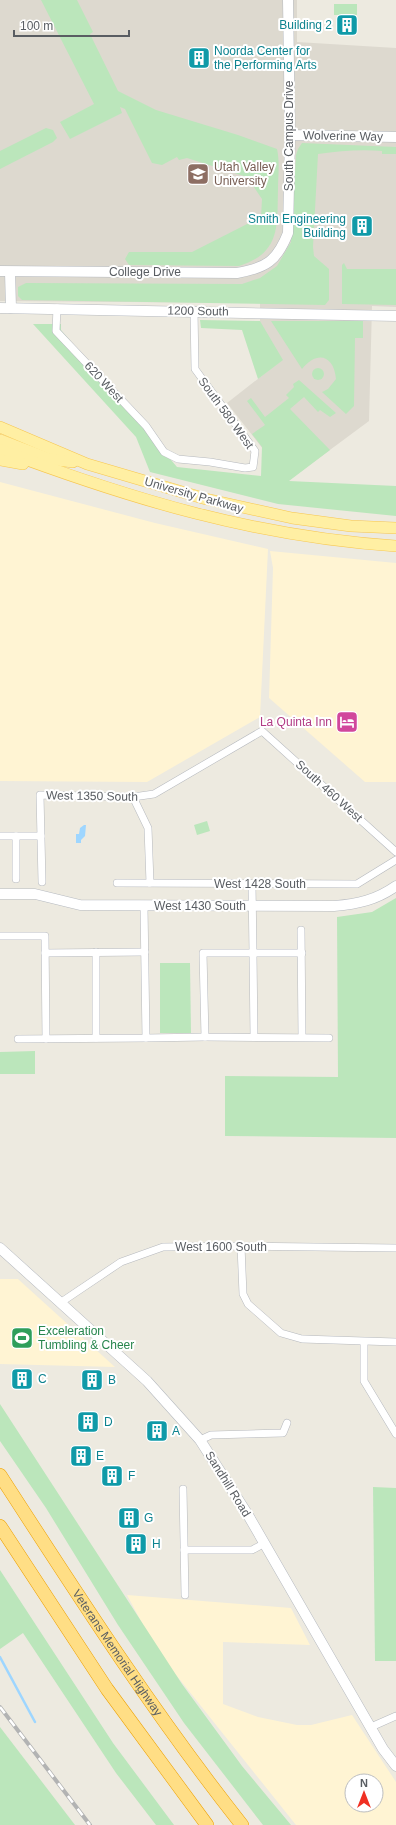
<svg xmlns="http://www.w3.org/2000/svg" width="396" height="1825" font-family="Helvetica,sans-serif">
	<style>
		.commercial { fill: #fff4d3; fill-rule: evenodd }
		.education { fill: #ddd9cf }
		.green { fill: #bbe6bb }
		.water { fill: #9ed6ff }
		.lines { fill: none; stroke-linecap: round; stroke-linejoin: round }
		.stream { stroke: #9ed6ff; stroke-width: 2.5 }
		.street-casing { stroke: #b6b9be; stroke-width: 8 }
		.secondary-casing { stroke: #b6bac0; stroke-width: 11 }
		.primary-casing { stroke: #f7c64f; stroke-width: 12 }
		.highway-casing { stroke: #eda000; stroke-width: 14 }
		.street { stroke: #fff; stroke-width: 7 }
		.secondary { stroke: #fff; stroke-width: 10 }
		.primary { stroke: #ffefa3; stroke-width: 11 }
		.highway { stroke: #ffde85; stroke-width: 13 }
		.rail-casing { stroke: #b2b3b3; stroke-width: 4 }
		.rail { stroke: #fff; stroke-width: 2.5; stroke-dasharray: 8; stroke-linecap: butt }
		.labels { text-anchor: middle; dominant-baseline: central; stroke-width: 4; stroke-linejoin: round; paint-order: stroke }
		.culture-label { font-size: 12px; fill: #0d838f; stroke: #fff; text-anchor: start }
		.street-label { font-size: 12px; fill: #595d62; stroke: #fff }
		.education-label { font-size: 12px; fill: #785e54; stroke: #fff; text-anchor: start }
		.hotel-label { font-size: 12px; fill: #b23c85; stroke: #fff; text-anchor: end }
		.leisure-label { font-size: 12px; fill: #27864d; stroke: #fff; text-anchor: start }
	</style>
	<rect width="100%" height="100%" fill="#edeae0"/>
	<g class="commercial">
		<polygon points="0,482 155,523 268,549 260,717 147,782 0,781"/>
		<polygon points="270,551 396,563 396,782 365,782 269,698 273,568"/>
		<polygon points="0,1279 18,1279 115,1367 0,1364"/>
		<path d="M127,1595l164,13 19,37 -87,-3v62l35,13 39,8h14l41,-10 44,67v43h-100l-139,-174zM352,1781h24v24h-24z"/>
	</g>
	<polygon class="education" points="0,0 297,0 297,42 396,48 396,307 372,306 369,421 288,481 227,403 282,360 260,323 260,303 0,301"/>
	<g class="green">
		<path d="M41,0h36l16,32 -3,2 28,57 38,19 82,25 39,14c3,13 1,28 1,40 -1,37 3,64 -39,77l-110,-1 -4,-6 4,-7h63l69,-35 1,-18 -15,-22 -60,-19 -8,2 -2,-3 -15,8 -10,-2 -27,-54 -5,-2 2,6 -52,26 -10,-17 34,-18z"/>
		<rect x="334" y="4" width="23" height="11"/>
		<polygon points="46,128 53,130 57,138 53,142 0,169 0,151"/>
		<path d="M302,143l94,4v7h-14v-3c-21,-2 -42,0 -64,3l-5,93 1,9 15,13v31l-4,5 -303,-5 -4,-4v-9l8,-4 216,1 18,-6 17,-12 14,-24 5,-87 2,-6z"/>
		<polygon points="344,263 347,269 396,269 396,305 342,304 342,265"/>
		<polygon points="200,320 260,321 283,360 258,379 242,330 201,328"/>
		<path d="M271,321h92v17h-8l-1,68 -8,8 -24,-22 6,-3 8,-10c-2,-24 -19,-29 -34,-10z"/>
		<polygon points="33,324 61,324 61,330 177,467 261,476 262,447 252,434 265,425 247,401 251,398 265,417 289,398 286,395 294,387 293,384 299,380 336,413 330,417 320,410 318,412 304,397 290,409 330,450 289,481 396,486 396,516 278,504 150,472 136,437"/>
		<circle cx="318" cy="374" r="6"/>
		<polygon points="207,821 210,831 197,835 194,825"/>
		<polygon points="396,898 396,1138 225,1136 225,1076 338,1077 337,917 372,912"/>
		<polygon points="160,963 190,963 191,1033 160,1033"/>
		<polygon points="35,1051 35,1074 0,1074 0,1052"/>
		<polygon points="0,1404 182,1684 242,1766 291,1825 263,1825 184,1723 118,1625 46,1508 0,1441"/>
		<polygon points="373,1487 396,1488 396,1661 375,1661"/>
		<polygon points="0,1570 113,1743 174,1825 156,1825 116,1773 23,1633 0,1649"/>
		<polygon points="0,1727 75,1825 0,1825"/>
	</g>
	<polygon class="water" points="84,825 86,825 85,836 81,840 81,843 76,843 76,834 79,834 80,828"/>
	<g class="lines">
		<polyline class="stream" points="0,1657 35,1722"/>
		<g class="street-casing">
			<g id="street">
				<polyline points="57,308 56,331 146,426 164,452 178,459 210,462 245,468 253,467 255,451 195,369 194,310"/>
				<polyline points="133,797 148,828 150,883"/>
				<polyline points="0,836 16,836"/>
				<polyline points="16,879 16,836 41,836"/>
				<polyline points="42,882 40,795 133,797 154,794 262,731 396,852"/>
				<polyline points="117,883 357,884 396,860"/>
				<polyline points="252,884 253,953 203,953 205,1037 329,1038"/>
				<polyline points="301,930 302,1037"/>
				<polyline points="0,936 45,936 46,1039"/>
				<polyline points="96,952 96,1038"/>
				<polyline points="45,953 145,952"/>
				<polyline points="254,1037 253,953 302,953"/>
				<polyline points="146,1038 205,1037"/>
				<polyline points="18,1039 146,1038 144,906"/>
				<polyline points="241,1246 243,1294 248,1304 281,1333 302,1339 396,1342"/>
				<polyline points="60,1303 121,1262 163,1247 241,1246 396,1248"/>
				<polyline points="364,1342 364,1381 396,1434"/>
				<polyline points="200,1440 211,1435 283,1433 287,1423"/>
				<polyline points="183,1489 185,1595"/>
				<polyline points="184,1550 252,1550 265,1543"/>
				<polyline points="371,1727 396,1716"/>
			</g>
		</g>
		<g class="secondary-casing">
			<g id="secondary">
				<polyline points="290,135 396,137"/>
				<path d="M0,271l237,2c29,-5 40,-12 51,-40l2,-98 -2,-135"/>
				<polyline points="10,272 11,308"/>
				<polyline points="0,308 396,316"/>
				<path d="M0,894h35l45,11 254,1c24,-2 42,-6 62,-20"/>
				<polyline points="0,1248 147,1381 200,1440 248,1515 383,1749 396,1766"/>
			</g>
		</g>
		<g class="primary-casing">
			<g id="primary">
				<polyline points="0,427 87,464 206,499 292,518 351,526 396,528"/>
				<polyline points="0,440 49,459 73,462"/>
				<path d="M0,450c131,49 256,87 396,96"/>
				<polyline points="0,460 23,464"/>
			</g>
		</g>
		<g class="highway-casing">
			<g id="highway">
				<path id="s1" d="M0,1475c77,119 154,239 242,350"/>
				<polyline points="0,1526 107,1689 207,1825"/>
			</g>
		</g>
		<use href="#street" class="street"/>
		<use href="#secondary" class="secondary"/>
		<use href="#primary" class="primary"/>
		<use href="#highway" class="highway"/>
		<g class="rail-casing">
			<polyline id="rail" points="0,1707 90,1825"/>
		</g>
		<use href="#rail" class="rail"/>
	</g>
	<defs>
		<g id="building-square" transform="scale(1.15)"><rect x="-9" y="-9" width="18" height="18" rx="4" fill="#0f9aa8" stroke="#fff"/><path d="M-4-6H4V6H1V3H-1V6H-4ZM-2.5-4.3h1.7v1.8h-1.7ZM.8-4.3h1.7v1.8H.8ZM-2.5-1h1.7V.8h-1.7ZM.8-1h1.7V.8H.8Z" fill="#fff"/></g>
		<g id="university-square" transform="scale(1.15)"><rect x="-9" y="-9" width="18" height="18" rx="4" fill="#8d6e63" stroke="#fff"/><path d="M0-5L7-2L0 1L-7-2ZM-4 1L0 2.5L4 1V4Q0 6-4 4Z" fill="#fff"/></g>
		<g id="hotel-square" transform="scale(1.15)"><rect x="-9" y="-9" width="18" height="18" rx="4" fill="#d1479c" stroke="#fff"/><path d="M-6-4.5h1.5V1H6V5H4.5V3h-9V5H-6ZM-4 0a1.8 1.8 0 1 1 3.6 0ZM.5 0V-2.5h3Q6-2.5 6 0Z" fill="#fff"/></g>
		<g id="stadium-square" transform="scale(1.15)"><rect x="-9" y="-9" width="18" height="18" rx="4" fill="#2e9e5b" stroke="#fff"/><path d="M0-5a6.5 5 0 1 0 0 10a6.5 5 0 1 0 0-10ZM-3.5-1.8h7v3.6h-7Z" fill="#fff"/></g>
	</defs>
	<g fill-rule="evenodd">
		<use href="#building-square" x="347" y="25"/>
		<use href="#building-square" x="199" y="58"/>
		<use href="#university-square" x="198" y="174"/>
		<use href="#building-square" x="362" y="226"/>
		<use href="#hotel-square" x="347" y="722"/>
		<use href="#stadium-square" x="22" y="1338"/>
		<use href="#building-square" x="22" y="1379"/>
		<use href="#building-square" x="92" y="1380"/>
		<use href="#building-square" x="88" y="1422"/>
		<use href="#building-square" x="157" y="1431"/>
		<use href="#building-square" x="81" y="1456"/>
		<use href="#building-square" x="112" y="1476"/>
		<use href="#building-square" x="129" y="1518"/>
		<use href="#building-square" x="136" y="1544"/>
	</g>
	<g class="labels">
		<g class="culture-label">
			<text x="332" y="25" text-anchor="end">Building 2</text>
			<text x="214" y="51">Noorda Center for<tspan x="214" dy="14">the Performing Arts</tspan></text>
			<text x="346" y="219" text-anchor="end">Smith Engineering<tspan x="346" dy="14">Building</tspan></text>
			<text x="38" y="1379">C</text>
			<text x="108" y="1380">B</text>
			<text x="104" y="1422">D</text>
			<text x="172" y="1431">A</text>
			<text x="96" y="1456">E</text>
			<text x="128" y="1476">F</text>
			<text x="144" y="1518">G</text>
			<text x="152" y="1544">H</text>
		</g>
		<g class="street-label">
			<text transform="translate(289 136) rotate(-90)">South Campus Drive</text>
			<text transform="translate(343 136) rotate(1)">Wolverine Way</text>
			<text x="145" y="272">College Drive</text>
			<text transform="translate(198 311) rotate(1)">1200 South</text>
			<text transform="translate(104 382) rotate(47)">620 West</text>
			<text transform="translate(226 413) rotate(54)">South 580 West</text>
			<text transform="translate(194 495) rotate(16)">University Parkway</text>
			<text transform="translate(329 791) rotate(42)">South 460 West</text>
			<text transform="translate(92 796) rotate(1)">West 1350 South</text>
			<text x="260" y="884">West 1428 South</text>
			<text x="200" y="906">West 1430 South</text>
			<text x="221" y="1247">West 1600 South</text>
			<text transform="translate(228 1484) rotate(58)">Sandhill Road</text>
			<text stroke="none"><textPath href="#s1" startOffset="213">Veterans Memorial Highway</textPath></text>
		</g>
		<g class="education-label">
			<text x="214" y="167">Utah Valley<tspan x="214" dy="14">University</tspan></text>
		</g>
		<g class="hotel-label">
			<text x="332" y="722">La Quinta Inn</text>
		</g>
		<g class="leisure-label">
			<text x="38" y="1331">Exceleration<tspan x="38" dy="14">Tumbling &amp; Cheer</tspan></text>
		</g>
	</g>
	<g transform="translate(364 1793)"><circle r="19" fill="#ffffff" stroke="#bdbec0"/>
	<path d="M0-3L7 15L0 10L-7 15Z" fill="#f03023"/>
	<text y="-6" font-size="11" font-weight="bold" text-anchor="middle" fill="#595d62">N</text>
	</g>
	<path d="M14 30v6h115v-6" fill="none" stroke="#595d62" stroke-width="2"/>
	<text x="20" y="30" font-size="12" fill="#595d62" stroke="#ffffff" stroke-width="3" paint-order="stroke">100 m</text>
</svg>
